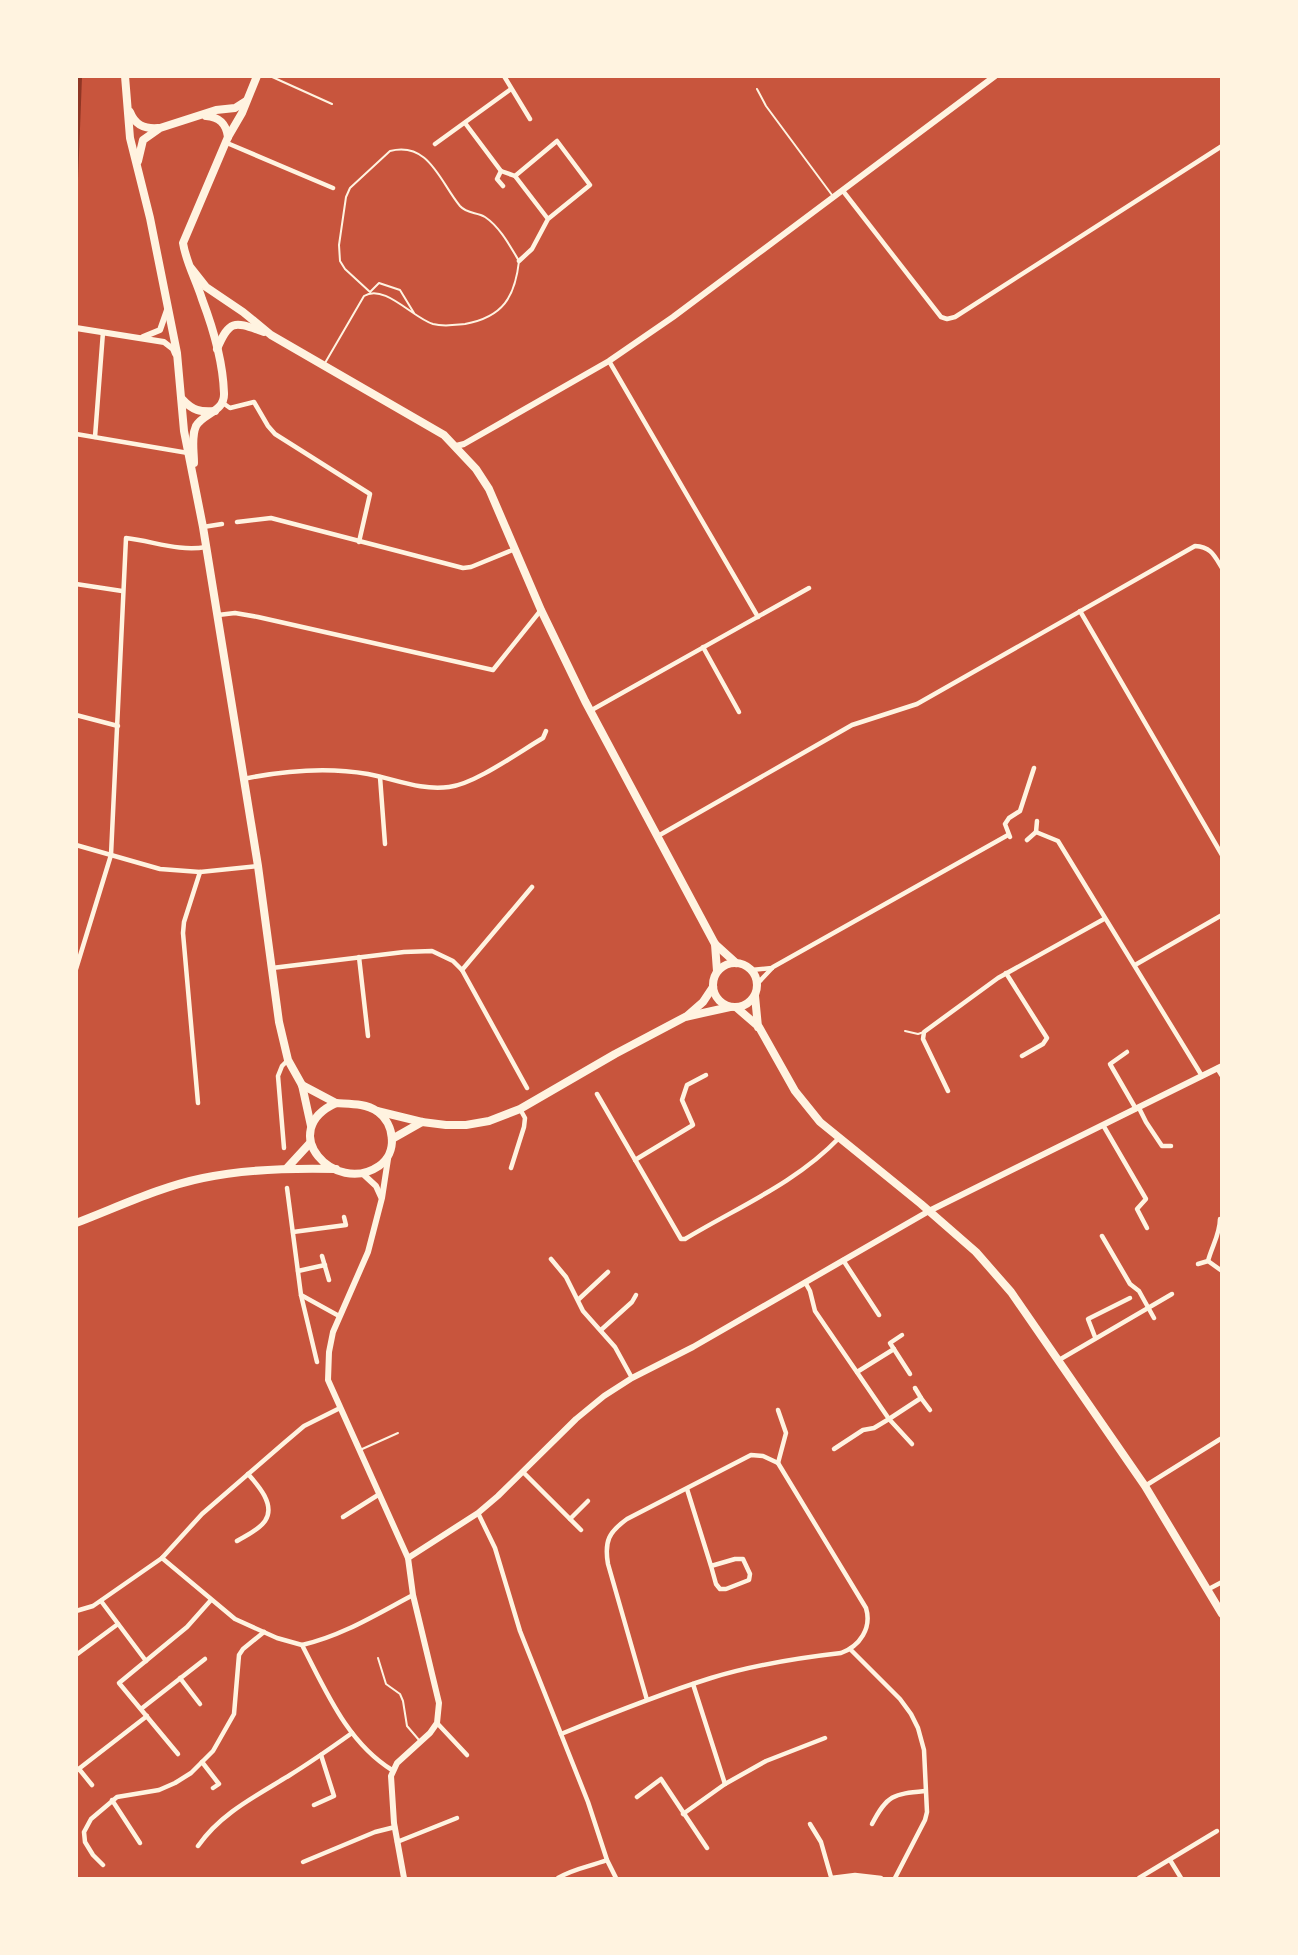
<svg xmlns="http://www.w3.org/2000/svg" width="1298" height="1955" font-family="'PT Sans Narrow',sans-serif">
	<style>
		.water { fill: #8f3625 }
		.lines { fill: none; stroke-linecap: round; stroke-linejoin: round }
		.service { stroke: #fff3e0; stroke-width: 2 }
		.minor { stroke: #fff3e0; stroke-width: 4.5 }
		.tertiary { stroke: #fff3e0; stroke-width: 6 }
		.primary { stroke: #fff3e0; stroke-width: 8 }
	</style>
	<rect width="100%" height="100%" fill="#c8553d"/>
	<polygon class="water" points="82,77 77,206 76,77"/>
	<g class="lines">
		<g class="service">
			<polyline points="270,76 332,104"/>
			<polyline points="757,89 766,106 832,195"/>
			<path d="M325,363l39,-67c20,-13 49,22 69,28 11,3 21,1 32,0 38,-7 50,-27 54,-63 -9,-15 -19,-34 -34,-44 -8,-5 -18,-3 -25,-11 -20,-24 -31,-65 -70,-55l-40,37 -4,9 -7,48 1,16 5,8 25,23 9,-9 21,7 14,23"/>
			<polyline points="905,1031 918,1034 924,1032"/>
			<polyline points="360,1450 398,1433"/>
			<polyline points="378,1658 386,1684 400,1694 403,1701 407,1726 419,1740"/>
		</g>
		<g class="minor">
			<polyline points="504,76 530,119"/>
			<polyline points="465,123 501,171"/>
			<polyline points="227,143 333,188"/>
			<polyline points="435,144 511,89"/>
			<polyline points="503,186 497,179 501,171 515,176"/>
			<polyline points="843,191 941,317 947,319 955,317 1222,146"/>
			<polyline points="519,261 532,249 548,219 590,185 557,141 515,176 548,219"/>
			<polyline points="609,361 758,617"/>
			<polyline points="223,403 230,408 254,402 268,426 275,434 370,494 359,542"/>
			<polyline points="76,434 188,453"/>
			<polyline points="95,437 103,332"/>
			<polyline points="237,522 271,518 463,568 471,567 515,549"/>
			<polyline points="203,527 222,524"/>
			<polyline points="76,584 122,591"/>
			<polyline points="1080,611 1222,855"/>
			<polyline points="218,615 235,613 258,617 493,670 541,610"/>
			<polyline points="703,647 739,712"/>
			<polyline points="590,711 809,588"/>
			<polyline points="76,715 118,726"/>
			<polyline points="380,777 385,844"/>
			<path d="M243,779c39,-8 85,-12 125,-5 27,5 53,17 81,13 26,-3 70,-35 94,-49l3,-7"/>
			<polyline points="1036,832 1037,821"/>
			<path d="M658,836l194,-111 65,-21 278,-158c16,1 19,9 27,22"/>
			<polyline points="1010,837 1005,824 1009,818 1020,811 1034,768"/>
			<polyline points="1027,840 1036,832 1058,841 1202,1076"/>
			<polyline points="76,845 160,869 200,872 258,866"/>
			<polyline points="359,957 368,1036"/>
			<polyline points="1135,965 1222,915"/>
			<polyline points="272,968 404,952 432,951 453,961 462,970 527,1088"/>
			<path d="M76,969l35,-114 15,-317c27,3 53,14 80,9"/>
			<polyline points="462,970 532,887"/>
			<polyline points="751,970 772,968"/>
			<polyline points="1006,973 1047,1038 1043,1044 1022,1056"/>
			<polyline points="758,983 773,967 1008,835"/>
			<polyline points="1127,1052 1110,1064 1136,1109"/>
			<polyline points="1217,1068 1222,1076"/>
			<polyline points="948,1091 923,1039 924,1032 998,978 1104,919"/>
			<path d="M597,1094l84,145h4c53,-32 111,-56 154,-101"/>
			<polyline points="198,1103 183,933 184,922 200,872"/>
			<polyline points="1139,1108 1146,1122 1162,1146 1171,1146"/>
			<polyline points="1103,1125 1146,1199 1137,1209 1147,1228"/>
			<polyline points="284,1148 278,1076 282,1066 288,1060"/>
			<polyline points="635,1160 693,1125 682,1100 687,1085 706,1075"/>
			<polyline points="511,1168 524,1127 525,1118 520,1109"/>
			<polyline points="287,1188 301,1295 317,1362"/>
			<polyline points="293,1232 346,1225 344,1217"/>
			<polyline points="1102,1236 1130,1284 1139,1291 1154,1318"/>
			<polyline points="322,1256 329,1280"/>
			<polyline points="551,1259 566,1277 583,1311 615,1347 632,1378"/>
			<polyline points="843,1260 879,1315"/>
			<polyline points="1208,1261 1222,1271"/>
			<path d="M1198,1264l10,-3c4,-15 12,-27 12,-42"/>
			<polyline points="298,1271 325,1265"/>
			<polyline points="805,1282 810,1291 815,1311 889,1419 912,1444"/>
			<polyline points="301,1295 339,1316"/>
			<polyline points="579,1299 608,1272"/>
			<polyline points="601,1330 632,1302 636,1295"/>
			<polyline points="902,1335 890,1343 910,1374"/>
			<polyline points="1095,1337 1088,1319 1130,1298"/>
			<polyline points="1059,1360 1172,1294"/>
			<polyline points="857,1372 894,1349"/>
			<polyline points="915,1388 921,1398"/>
			<polyline points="834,1449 863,1430 874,1428 889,1419 921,1398 930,1410"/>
			<polyline points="778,1463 786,1433 778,1410"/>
			<polyline points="523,1472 581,1530"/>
			<polyline points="1145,1486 1222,1438"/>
			<polyline points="687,1489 711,1566 735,1559 743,1559 750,1574 749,1580 726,1589 720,1589 716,1584 711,1566"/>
			<polyline points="478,1513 495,1548 520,1631 588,1802 607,1860 616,1878"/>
			<polyline points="343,1517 378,1495"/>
			<polyline points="570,1519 588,1501"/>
			<path d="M237,1541c8,-5 22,-11 28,-20 11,-16 -7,-36 -17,-47"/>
			<path d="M162,1558l73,61 42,19 25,7c24,46 45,97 90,125"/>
			<polyline points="1207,1590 1222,1582"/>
			<polyline points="101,1601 146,1661"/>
			<polyline points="76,1611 93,1606 162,1558 202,1514 284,1443 304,1426 340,1408"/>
			<path d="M302,1645c40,-9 75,-31 111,-50"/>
			<polyline points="850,1649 900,1699 911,1714 918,1728 924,1750 927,1812 925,1820 895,1878"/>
			<polyline points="76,1655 118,1624"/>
			<polyline points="180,1678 200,1704"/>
			<polyline points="693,1684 725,1784"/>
			<polyline points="141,1709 205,1659"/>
			<polyline points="437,1723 467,1755"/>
			<path d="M561,1734c49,-20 99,-40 150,-56 42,-13 86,-20 130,-25 19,-7 31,-25 25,-45l-88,-145 -15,-7 -12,-1 -124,64c-18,13 -23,22 -19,45l39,136"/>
			<polyline points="178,1754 119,1683 187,1627 211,1600"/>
			<polyline points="202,1762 219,1784 213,1788"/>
			<polyline points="79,1769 92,1785"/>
			<polyline points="76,1771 147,1716"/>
			<polyline points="637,1797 661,1779 707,1848"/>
			<polyline points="112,1800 140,1843"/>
			<polyline points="314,1805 334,1796 321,1755"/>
			<polyline points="683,1814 725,1784 766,1761 825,1738"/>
			<polyline points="810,1824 821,1842 831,1877"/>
			<path d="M872,1824c15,-29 21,-30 53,-33"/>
			<polyline points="397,1842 457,1818"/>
			<path d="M198,1846c23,-33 58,-50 92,-71 21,-13 41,-27 62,-42"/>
			<polyline points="1170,1860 1181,1878"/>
			<polyline points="303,1862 375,1832 395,1827"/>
			<polyline points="103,1865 93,1855 85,1842 84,1832 91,1819 117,1797 159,1790 175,1783 191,1773 213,1751 234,1714 239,1655 243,1649 264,1632"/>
			<path d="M558,1878c17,-10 31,-11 49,-18"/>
			<polyline points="831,1878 855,1875 881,1878"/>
			<polyline points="1139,1878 1217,1831"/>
		</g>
		<g class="tertiary">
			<polyline points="76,328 164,342 173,349 175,354"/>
			<polyline points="143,337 160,330 167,310"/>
			<polyline points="456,446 464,444 609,361 673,317 995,76"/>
			<polyline points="388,1159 382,1198 368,1252 333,1332 329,1352 328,1380 408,1558 413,1595 439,1703 437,1723 430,1733 397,1763 391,1776 394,1823 404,1878"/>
			<polyline points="363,1174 376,1186 381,1197"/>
			<polyline points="408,1558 478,1513 498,1496 576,1419 604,1396 632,1378 693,1347 929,1211 1222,1066"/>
		</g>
		<g class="primary">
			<polyline points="125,76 130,138 150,218 177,353 184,431 203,527 258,866 279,1022 288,1060 302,1085 311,1126"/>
			<path d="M130,112c5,13 14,17 28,16"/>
			<path d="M206,116c13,1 20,7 22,21"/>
			<polyline points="138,161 143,140 160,128 216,110 235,108 246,101"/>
			<polyline points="191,268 206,287 243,312 271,335 444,435 476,469 489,489 541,610 585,701 715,944 736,963"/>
			<path d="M217,349c13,-31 18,-27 47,-17"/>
			<path d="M182,399c11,12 18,13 33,12"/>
			<path d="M194,463c0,-12 -3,-26 2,-37 7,-13 29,-14 28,-33 -1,-31 -11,-65 -22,-94 -6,-19 -16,-37 -19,-56l45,-106 14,-24 15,-37"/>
			<polyline points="715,944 717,971"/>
			<circle cx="735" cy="985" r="22"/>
			<polyline points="755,996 758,1027"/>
			<polyline points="737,1008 759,1027 795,1091 820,1122 921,1204 976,1252 1011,1292 1145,1486 1222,1614"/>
			<polyline points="687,1016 703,1002 713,987"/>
			<polyline points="302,1085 336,1103"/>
			<path d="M336,1103c13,1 29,0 41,8 18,13 21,42 2,55 -44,30 -104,-35 -43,-63z"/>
			<polyline points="377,1111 422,1122 446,1125 466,1125 489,1121 520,1109 615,1054 685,1017 730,1007"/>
			<polyline points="392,1139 422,1122"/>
			<polyline points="287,1168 310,1143"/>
			<path d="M76,1223c42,-16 83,-36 127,-45 42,-9 90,-10 133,-9"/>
		</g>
	</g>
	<rect width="1298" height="1955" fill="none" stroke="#fff3e0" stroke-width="156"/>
</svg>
